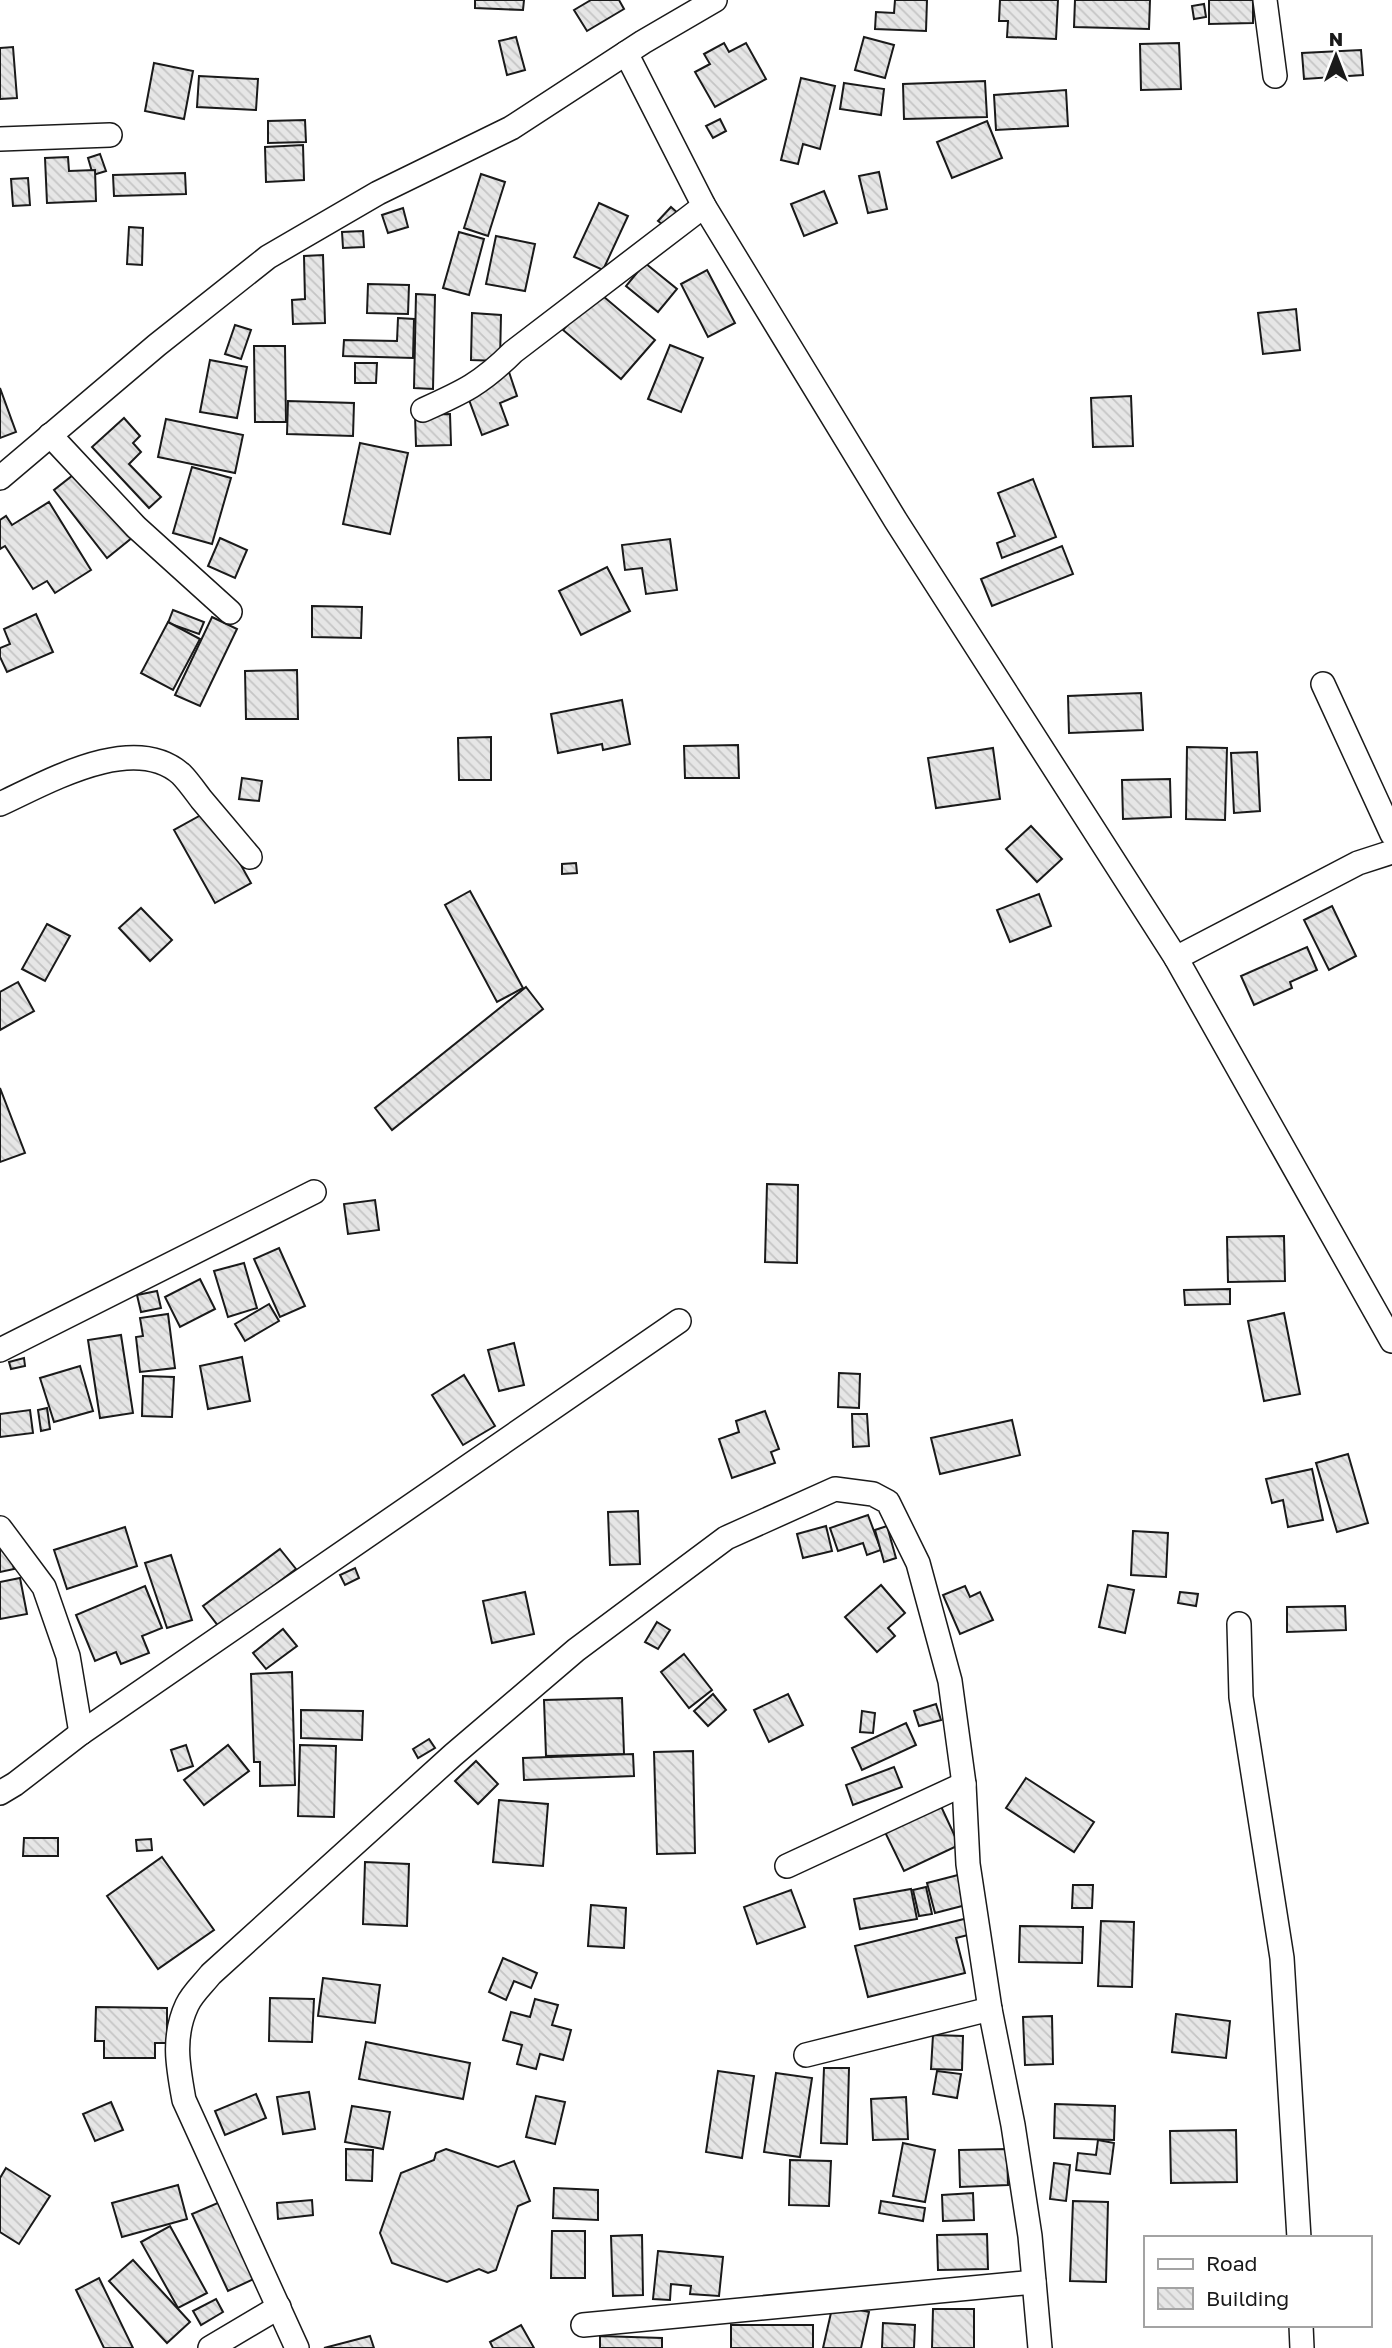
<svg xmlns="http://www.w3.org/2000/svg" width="1392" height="2348" font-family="'Golos Text',sans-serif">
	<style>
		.building { fill: url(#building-back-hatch); stroke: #1a1a1a; stroke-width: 2 }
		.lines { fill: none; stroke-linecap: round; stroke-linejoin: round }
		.minor-casing { stroke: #1a1a1a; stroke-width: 26 }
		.minor { stroke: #fff; stroke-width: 23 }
	</style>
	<defs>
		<pattern id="building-back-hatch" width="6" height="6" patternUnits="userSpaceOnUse" patternTransform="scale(1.75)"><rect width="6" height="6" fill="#e6e6e6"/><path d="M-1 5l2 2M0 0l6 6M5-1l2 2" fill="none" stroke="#c5c5c5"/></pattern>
	</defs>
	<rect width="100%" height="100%" fill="#fff"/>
	<g class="building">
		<polygon points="475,0 524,0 523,10 475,8"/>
		<polygon points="591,0 619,0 624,9 587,31 574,10"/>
		<polygon points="895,0 927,0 926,31 875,29 876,12 894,13"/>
		<polygon points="1000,0 1058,0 1056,39 1007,37 1008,21 999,21"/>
		<polygon points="1075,0 1150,0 1149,29 1074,27"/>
		<polygon points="1209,0 1253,0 1253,23 1209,24"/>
		<polygon points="1204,4 1206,17 1194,19 1192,6"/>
		<polygon points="516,37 525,70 507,75 499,41"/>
		<polygon points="864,37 894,45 885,78 855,70"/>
		<polygon points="724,43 729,52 746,43 766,79 715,107 695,72 710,64 704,54"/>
		<polygon points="1179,43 1181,89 1141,90 1140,44"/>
		<polygon points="13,47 17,98 0,99 0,48"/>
		<polygon points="1361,50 1363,75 1304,79 1302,53"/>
		<polygon points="154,63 193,71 184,119 145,111"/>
		<polygon points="199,76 258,79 256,110 197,107"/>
		<polygon points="801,78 835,86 820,149 803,144 798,164 781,160"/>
		<polygon points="985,81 987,117 904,119 903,84"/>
		<polygon points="844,83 884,89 881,115 840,109"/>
		<polygon points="1066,90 1068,126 996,130 994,95"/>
		<polygon points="720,119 726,131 713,138 706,126"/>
		<polygon points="305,120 306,142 268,143 268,121"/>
		<polygon points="987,121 1002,158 952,178 937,142"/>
		<polygon points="303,145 304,180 266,182 265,147"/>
		<polygon points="100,154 106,171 93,175 88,158"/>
		<polygon points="68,157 69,171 95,170 96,201 47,203 45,158"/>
		<polygon points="879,172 887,209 868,213 859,176"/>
		<polygon points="185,173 186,194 114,196 113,175"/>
		<polygon points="481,174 505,182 488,236 464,228"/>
		<polygon points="28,178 30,205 13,206 11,179"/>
		<polygon points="824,191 837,223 804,236 791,204"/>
		<polygon points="599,203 628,216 603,270 574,257"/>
		<polygon points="671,207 680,215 667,228 658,221"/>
		<polygon points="403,208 408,227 388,233 382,215"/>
		<polygon points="129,227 143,228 142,265 127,264"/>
		<polygon points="363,231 364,247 343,248 342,232"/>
		<polygon points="459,232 484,239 469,295 443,288"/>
		<polygon points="496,236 535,244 525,291 486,284"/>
		<polygon points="323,255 325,323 293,324 292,300 305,299 304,256"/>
		<polygon points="645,263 677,289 658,312 626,286"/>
		<polygon points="707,270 735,323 708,337 681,284"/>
		<polygon points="368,284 409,285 408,314 367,313"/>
		<polygon points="597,291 655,340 621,379 563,330"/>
		<polygon points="416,294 435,295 433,389 414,388"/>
		<polygon points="1296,309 1300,350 1263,354 1258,313"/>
		<polygon points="472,313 501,315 500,361 471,360"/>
		<polygon points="398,318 414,319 413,358 343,356 344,340 397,341"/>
		<polygon points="235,325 251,330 241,359 225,354"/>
		<polygon points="670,345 703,358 681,412 648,399"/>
		<polygon points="254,346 285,346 286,422 255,422"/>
		<polygon points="210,360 247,367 237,418 200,412"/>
		<polygon points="355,363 377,363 376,383 355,383"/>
		<polygon points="509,372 517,396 500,403 508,425 482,435 465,389"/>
		<polygon points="0,388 16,432 0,438"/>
		<polygon points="1131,396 1133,446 1093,447 1091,398"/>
		<polygon points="288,401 354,403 353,436 287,434"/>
		<polygon points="450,414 451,445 416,446 415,415"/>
		<polygon points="124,418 140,436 133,443 141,452 129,464 161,497 149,508 92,447"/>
		<polygon points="166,419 243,435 235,473 158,457"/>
		<polygon points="360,443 408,453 390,534 343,524"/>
		<polygon points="192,467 231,478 212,544 173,533"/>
		<polygon points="82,468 133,537 107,558 54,490"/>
		<polygon points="1033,479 1056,537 1002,558 997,543 1015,536 998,493"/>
		<polygon points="49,502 91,570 55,593 47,581 33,589 5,546 0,549 0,520 6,516 12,525"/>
		<polygon points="220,538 247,550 235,578 208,566"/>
		<polygon points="670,539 677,590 646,594 642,568 625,570 622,545"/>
		<polygon points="1062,546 1073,574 992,606 981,579"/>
		<polygon points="607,567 630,611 581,635 559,591"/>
		<polygon points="312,606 362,607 361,638 312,637"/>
		<polygon points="173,610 204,622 199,634 168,623"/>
		<polygon points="36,614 53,652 7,672 0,657 0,648 10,644 4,629"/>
		<polygon points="212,617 237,629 200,706 175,695"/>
		<polygon points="168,622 200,639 173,690 141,673"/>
		<polygon points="297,670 298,719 246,719 245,671"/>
		<polygon points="1141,693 1143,730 1069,733 1068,696"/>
		<polygon points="622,700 630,744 603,750 602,744 558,753 551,714"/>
		<polygon points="491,737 491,780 459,780 458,738"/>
		<polygon points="738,745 739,778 685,778 684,746"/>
		<polygon points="1187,747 1227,748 1225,820 1186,819"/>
		<polygon points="993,748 1000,799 936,808 928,758"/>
		<polygon points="1257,752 1260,811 1234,813 1231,753"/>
		<polygon points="242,778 262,781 259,801 239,799"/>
		<polygon points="1170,779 1171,817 1123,819 1122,780"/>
		<polygon points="210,810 251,883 215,903 174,830"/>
		<polygon points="1031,826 1062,859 1037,882 1006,849"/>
		<polygon points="576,863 577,873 562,874 562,864"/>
		<polygon points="470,891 523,988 497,1002 445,905"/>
		<polygon points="1039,894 1051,926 1010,942 997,910"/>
		<polygon points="1332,906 1356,956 1329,970 1304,920"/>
		<polygon points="141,908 172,940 150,961 119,928"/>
		<polygon points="47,924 70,936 45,981 22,969"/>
		<polygon points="1307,947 1317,970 1290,982 1292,988 1254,1005 1241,976"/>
		<polygon points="18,982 34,1011 0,1030 0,992"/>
		<polygon points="526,987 543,1009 392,1130 375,1108"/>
		<polygon points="0,1088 25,1153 0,1162"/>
		<polygon points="767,1184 798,1185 797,1263 765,1262"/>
		<polygon points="375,1200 379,1230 348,1234 344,1204"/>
		<polygon points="1284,1236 1285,1281 1228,1282 1227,1237"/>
		<polygon points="279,1248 305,1306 280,1317 254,1259"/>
		<polygon points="244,1263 257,1308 228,1317 214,1271"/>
		<polygon points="200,1279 215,1309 180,1327 165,1297"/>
		<polygon points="1230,1289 1230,1304 1185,1305 1184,1290"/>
		<polygon points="157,1291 161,1308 141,1312 137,1295"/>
		<polygon points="269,1304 279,1321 245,1341 235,1324"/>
		<polygon points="1284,1313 1300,1394 1264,1401 1248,1321"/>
		<polygon points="168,1314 175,1368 140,1372 136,1337 143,1336 140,1318"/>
		<polygon points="121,1335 133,1413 100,1418 88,1340"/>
		<polygon points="514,1343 524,1385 499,1391 488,1350"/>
		<polygon points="242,1357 250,1401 208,1409 200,1366"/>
		<polygon points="24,1358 25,1366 11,1369 9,1362"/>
		<polygon points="80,1366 93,1411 54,1422 40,1378"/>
		<polygon points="839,1373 860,1374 859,1408 838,1407"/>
		<polygon points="464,1375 495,1426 463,1445 432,1395"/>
		<polygon points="143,1376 174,1377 172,1417 142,1416"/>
		<polygon points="47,1408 50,1429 41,1431 38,1410"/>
		<polygon points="30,1410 33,1433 0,1437 0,1414"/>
		<polygon points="765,1411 779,1449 771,1452 775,1463 732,1478 719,1439 739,1432 736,1421"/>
		<polygon points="852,1414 867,1414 869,1446 853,1447"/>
		<polygon points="1012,1420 1020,1455 940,1474 931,1438"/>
		<polygon points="1348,1454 1368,1523 1337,1532 1316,1463"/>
		<polygon points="1312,1469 1323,1520 1288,1527 1283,1500 1272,1503 1266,1479"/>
		<polygon points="638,1511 640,1564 610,1565 608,1512"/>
		<polygon points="868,1515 881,1550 867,1555 863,1543 838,1551 830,1528"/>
		<polygon points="826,1526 832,1551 803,1558 797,1534"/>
		<polygon points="887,1526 896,1558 884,1562 875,1530"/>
		<polygon points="125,1527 137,1566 67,1589 54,1550"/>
		<polygon points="1133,1531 1168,1533 1166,1577 1131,1575"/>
		<polygon points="9,1547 14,1569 0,1572 0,1549"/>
		<polygon points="280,1549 296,1569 219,1627 203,1606"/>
		<polygon points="171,1555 192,1620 167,1628 145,1563"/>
		<polygon points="355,1568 359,1578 345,1585 340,1575"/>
		<polygon points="20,1578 27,1614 0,1619 0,1582"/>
		<polygon points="881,1585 905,1613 888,1628 895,1636 877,1652 845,1617"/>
		<polygon points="1108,1585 1134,1590 1125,1633 1099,1627"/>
		<polygon points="145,1586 162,1628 142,1636 149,1653 121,1664 116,1652 95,1661 76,1615"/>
		<polygon points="965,1586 970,1597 980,1592 993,1620 960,1634 943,1595"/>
		<polygon points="525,1592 534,1634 492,1643 483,1601"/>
		<polygon points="1180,1592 1198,1594 1196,1606 1178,1603"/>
		<polygon points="1345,1606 1346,1630 1287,1632 1287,1607"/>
		<polygon points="657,1622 670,1630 658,1649 645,1642"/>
		<polygon points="283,1629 297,1646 266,1669 253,1653"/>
		<polygon points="684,1654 712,1690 689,1708 661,1672"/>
		<polygon points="292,1672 295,1785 260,1786 260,1762 254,1762 251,1674"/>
		<polygon points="713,1694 726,1710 708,1726 694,1711"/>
		<polygon points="788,1694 803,1725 769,1742 754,1710"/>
		<polygon points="622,1698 624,1754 546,1756 544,1700"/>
		<polygon points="936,1704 941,1720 919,1726 914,1711"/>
		<polygon points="301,1710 363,1711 362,1740 301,1738"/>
		<polygon points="862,1711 875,1713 873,1733 860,1732"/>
		<polygon points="906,1723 916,1745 862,1770 852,1748"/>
		<polygon points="429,1739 435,1748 418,1758 413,1749"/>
		<polygon points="186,1745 193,1766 178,1771 171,1750"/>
		<polygon points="228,1745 249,1771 204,1805 184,1780"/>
		<polygon points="300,1745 336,1746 334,1817 298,1816"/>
		<polygon points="693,1751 695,1853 657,1854 654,1752"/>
		<polygon points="633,1754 634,1776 524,1780 523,1758"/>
		<polygon points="476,1761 498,1784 478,1804 455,1781"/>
		<polygon points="894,1767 902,1787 853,1805 846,1785"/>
		<polygon points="1026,1778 1094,1822 1074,1852 1006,1808"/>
		<polygon points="499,1800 548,1804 543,1866 493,1862"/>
		<polygon points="939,1802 959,1845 904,1871 883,1828"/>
		<polygon points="24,1838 58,1838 58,1856 23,1856"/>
		<polygon points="151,1839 152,1850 137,1851 136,1840"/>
		<polygon points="162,1857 214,1930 158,1969 107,1896"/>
		<polygon points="365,1862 409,1864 407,1926 363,1924"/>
		<polygon points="958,1875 966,1905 935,1913 927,1883"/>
		<polygon points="1073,1885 1093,1885 1092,1908 1072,1908"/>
		<polygon points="926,1887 932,1914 919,1916 913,1890"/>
		<polygon points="911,1889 917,1919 860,1929 854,1899"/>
		<polygon points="791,1890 805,1927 757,1944 744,1907"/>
		<polygon points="591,1905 626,1908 624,1948 588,1946"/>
		<polygon points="968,1918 972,1934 956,1938 965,1973 868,1997 855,1946"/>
		<polygon points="1101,1921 1134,1922 1132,1987 1098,1986"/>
		<polygon points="1020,1926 1083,1927 1082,1963 1019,1962"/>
		<polygon points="503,1958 537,1973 531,1988 514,1981 506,2000 489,1992"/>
		<polygon points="323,1978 380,1985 375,2023 318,2016"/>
		<polygon points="270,1998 314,1999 312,2042 269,2041"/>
		<polygon points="535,1999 558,2005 552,2025 571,2030 563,2060 540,2054 536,2069 517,2064 522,2045 503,2040 511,2012 530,2017"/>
		<polygon points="96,2007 167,2008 167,2043 155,2043 155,2058 104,2058 104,2041 95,2041"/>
		<polygon points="1176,2014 1230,2021 1226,2058 1172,2052"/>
		<polygon points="1052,2016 1053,2064 1025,2065 1023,2017"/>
		<polygon points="933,2035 963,2036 962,2070 931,2069"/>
		<polygon points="366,2042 470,2063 463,2099 359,2079"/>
		<polygon points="824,2068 849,2068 847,2144 821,2143"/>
		<polygon points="718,2071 754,2076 742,2158 706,2152"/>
		<polygon points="937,2071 961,2074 957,2098 933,2094"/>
		<polygon points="776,2073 812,2078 800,2157 764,2152"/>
		<polygon points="309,2092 315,2129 283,2134 277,2097"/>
		<polygon points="256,2094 266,2118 225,2135 215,2111"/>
		<polygon points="536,2096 565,2102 555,2144 526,2137"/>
		<polygon points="906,2097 908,2139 873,2140 871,2099"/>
		<polygon points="111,2102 123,2130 95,2141 83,2114"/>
		<polygon points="1055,2104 1115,2106 1114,2140 1054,2138"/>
		<polygon points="352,2106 390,2112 383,2149 345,2142"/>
		<polygon points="1236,2130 1237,2182 1171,2183 1170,2131"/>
		<polygon points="1098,2140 1114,2143 1110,2174 1076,2170 1078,2153 1096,2155"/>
		<polygon points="903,2143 935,2150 925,2202 893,2196"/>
		<polygon points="346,2149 373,2150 372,2181 346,2180"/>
		<polygon points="446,2149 498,2167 514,2161 530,2201 518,2206 496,2270 488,2273 479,2269 447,2282 392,2263 380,2233 401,2173 434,2160 436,2153"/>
		<polygon points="1007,2149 1008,2185 960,2187 959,2150"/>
		<polygon points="790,2160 831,2161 829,2206 789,2205"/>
		<polygon points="1054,2163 1070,2165 1066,2201 1050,2199"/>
		<polygon points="6,2168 50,2196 19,2244 0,2232 0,2178"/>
		<polygon points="178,2185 187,2219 122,2237 112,2203"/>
		<polygon points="554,2188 598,2190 598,2220 553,2218"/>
		<polygon points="973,2193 974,2220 943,2221 942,2195"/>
		<polygon points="312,2200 313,2215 278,2219 277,2203"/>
		<polygon points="881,2201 925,2208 923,2221 879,2213"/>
		<polygon points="1073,2201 1108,2202 1106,2282 1070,2281"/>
		<polygon points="220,2202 256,2278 228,2291 192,2214"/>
		<polygon points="170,2226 207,2293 178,2308 141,2242"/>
		<polygon points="552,2231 585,2231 585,2278 551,2278"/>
		<polygon points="987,2234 988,2269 938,2270 937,2235"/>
		<polygon points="642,2235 643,2295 613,2296 611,2236"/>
		<polygon points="658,2251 723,2257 719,2296 690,2294 691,2286 671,2284 670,2300 653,2299"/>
		<polygon points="133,2260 190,2322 167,2343 109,2281"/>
		<polygon points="99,2278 133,2348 104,2348 76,2290"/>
		<polygon points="216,2299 223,2312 201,2325 193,2311"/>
		<polygon points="833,2304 869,2312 861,2348 823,2348"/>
		<polygon points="933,2309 974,2309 974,2348 932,2348"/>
		<polygon points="883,2323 915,2325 914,2348 882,2348"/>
		<polygon points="521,2325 534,2348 493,2348 490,2342"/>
		<rect x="731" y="2325" width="82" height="23"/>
		<polygon points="370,2336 374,2348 324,2348"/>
		<polygon points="600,2336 662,2338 662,2348 600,2348"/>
	</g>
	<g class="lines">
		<g class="minor-casing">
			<g id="minor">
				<polyline points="1265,0 1275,76"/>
				<polyline points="626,53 704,206 896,521 1176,958 1392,1341"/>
				<polyline points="0,139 110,135"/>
				<path d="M423,410c40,-18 58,-26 90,-58l191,-146"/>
				<polyline points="50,435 136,527 230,612"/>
				<polyline points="0,478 157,345 268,257 378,193 511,128 643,42 715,0"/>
				<polyline points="1323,684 1392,834"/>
				<path d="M0,804c48,-22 133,-72 181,-30 7,7 14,17 20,25 16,19 33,39 49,58"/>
				<polyline points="1176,958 1358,863 1392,852"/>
				<polyline points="0,1350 314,1192"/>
				<polyline points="0,1528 44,1587 68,1656 81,1733"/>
				<polyline points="1239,1624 1241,1697 1282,1958 1299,2238"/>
				<polyline points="0,1793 15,1784 81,1733 679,1321"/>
				<polyline points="787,1866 964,1784"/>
				<polyline points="806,2055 990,2009"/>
				<polyline points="583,2325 1034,2282"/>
				<polyline points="1301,2325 1302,2348"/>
				<polyline points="210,2348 279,2307"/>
				<path d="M297,2348l-113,-248c-6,-33 -12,-63 3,-95 5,-11 16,-21 24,-31l242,-219 123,-105 150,-112 109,-49 38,5 15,8 30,61 32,118 14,103 4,80 22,145 23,116 17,111 10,112"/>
			</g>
		</g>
		<use href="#minor" class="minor"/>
	</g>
	<rect x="1144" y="2236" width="228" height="91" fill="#ffffff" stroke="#a3a3a3" stroke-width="2"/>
	<rect x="1158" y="2259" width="35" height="10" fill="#ffffff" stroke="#a3a3a3" stroke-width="2"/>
	<text x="1206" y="2271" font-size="21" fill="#1a1a1a">Road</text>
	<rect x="1158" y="2288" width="35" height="21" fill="url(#building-back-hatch)" stroke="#a3a3a3" stroke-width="2"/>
	<text x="1206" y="2306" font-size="21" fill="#1a1a1a">Building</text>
	<g transform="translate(1336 56)" stroke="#ffffff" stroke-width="5" paint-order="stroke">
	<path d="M0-5L12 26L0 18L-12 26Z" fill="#1a1a1a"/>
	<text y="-10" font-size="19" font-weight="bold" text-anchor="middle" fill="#1a1a1a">N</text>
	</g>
</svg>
